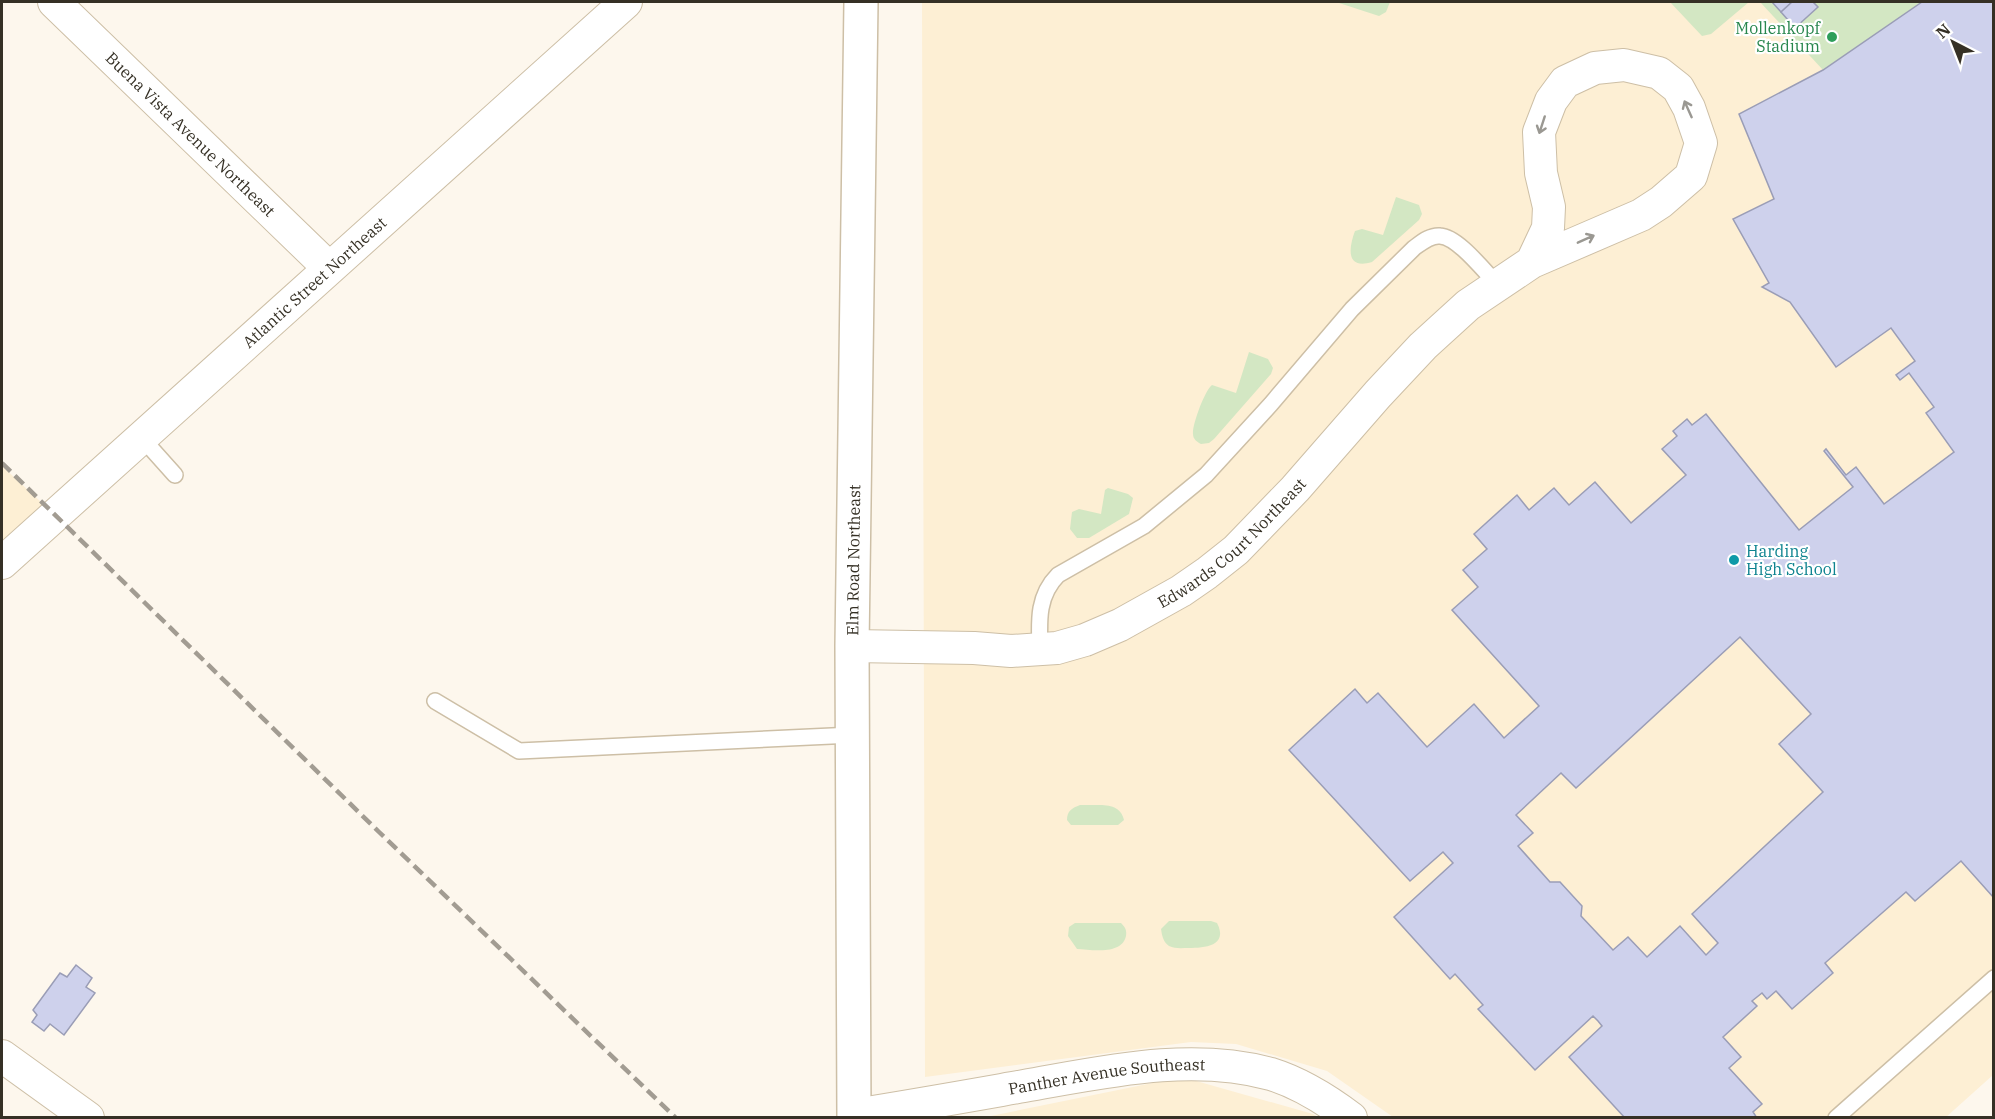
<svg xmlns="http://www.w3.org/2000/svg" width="1995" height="1119" font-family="'IBM Plex Serif',serif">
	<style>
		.built { fill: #fdefd4 }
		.green { fill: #d3e7c3 }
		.building { fill: #ced1ec; stroke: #9a9db6; stroke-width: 1.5; fill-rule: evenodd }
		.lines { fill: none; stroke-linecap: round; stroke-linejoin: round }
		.lane-casing { stroke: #cdbfa6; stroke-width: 18 }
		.street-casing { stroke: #cdbfa6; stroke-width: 34 }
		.secondary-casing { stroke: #cdbfa6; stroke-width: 36 }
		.lane { stroke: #fff; stroke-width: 15 }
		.street { stroke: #fff; stroke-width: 32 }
		.secondary { stroke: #fff; stroke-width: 33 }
		.rail { stroke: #a29c92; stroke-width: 4.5; stroke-dasharray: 12 6; stroke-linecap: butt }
		.oneway { stroke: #9a9892 }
		.leisure-dot { fill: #2e9e5b; stroke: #fff; stroke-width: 2 }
		.culture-dot { fill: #0f9aa8; stroke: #fff; stroke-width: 2 }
		.labels { text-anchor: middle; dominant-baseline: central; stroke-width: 4.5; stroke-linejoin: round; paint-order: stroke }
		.leisure-label { font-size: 16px; fill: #27864d; stroke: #fff; text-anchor: end }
		.street-label { font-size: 16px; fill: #353025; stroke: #fff }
		.culture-label { font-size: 16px; fill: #0d838f; stroke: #fff; text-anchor: start }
	</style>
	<rect width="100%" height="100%" fill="#fdf7ed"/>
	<g class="built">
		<polygon points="922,2 1993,2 1993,1075 1945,1118 1393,1117 1327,1071 1236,1044 1191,1042 925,1077"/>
		<polygon points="2,466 55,515 2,562"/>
		<polygon points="1182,1077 1313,1114 1318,1117 981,1118"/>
	</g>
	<g class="green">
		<polygon points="1336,2 1390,2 1386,12 1379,16"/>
		<polygon points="1670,2 1749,2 1711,34 1702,36"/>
		<polygon points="1760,2 1922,2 1823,70"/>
		<path d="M1396,197l23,8 3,9 -3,6 -47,42c-27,8 -23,-15 -17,-31l7,-2 21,6z"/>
		<path d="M1249,352l19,7 5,9 -2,6 -57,65 -5,4 -8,1c-4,-2 -8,-5 -8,-10 -1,-9 12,-44 19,-49l24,8z"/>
		<polygon points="1108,488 1128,494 1133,498 1129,514 1089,538 1077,538 1070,529 1072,512 1079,509 1101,514 1105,490"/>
		<path d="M1080,805c16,1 40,-5 44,15l-6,5h-47l-4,-5c0,-9 5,-12 13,-15z"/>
		<path d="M1211,921l6,2c12,23 -13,25 -28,25 -7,0 -14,1 -20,-2 -6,-4 -7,-11 -8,-17l8,-8z"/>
		<path d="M1075,923h46c4,4 6,7 5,13 -4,19 -34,14 -49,13l-9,-13 1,-9z"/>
	</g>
	<g class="building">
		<polygon points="1772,2 1792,2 1781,12"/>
		<polygon points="1792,2 1813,2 1818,7 1795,28 1781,12"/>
		<path d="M1922,2h72v896l-33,-37 -46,40 -9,-9 -81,71 8,10 -41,36 -16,-18 -9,8 -5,-6 -10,8 5,5 -34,31 18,20 -12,11 33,36 -9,8 4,6h-132l-56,-61 33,-31 -4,-5 -5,-5 -58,54 -57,-61 5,-4 -28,-31 -5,5 -56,-62 59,-54 -10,-11 -33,29 -121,-131 66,-61 12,14 11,-10 49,54 47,-43 30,34 35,-32 -87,-96 26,-23 -15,-17 24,-21 -13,-15 43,-39 12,15 25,-22 15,17 26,-23 36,41 55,-48 -24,-26 15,-13 -4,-5 14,-12 5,6 14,-11 93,116 54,-43 -29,-36 2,-2 20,26 10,-8 28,37 70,-52 -28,-39 8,-6 -25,-34 -9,7 -4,-5 19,-14 -24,-33 -55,39 -46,-65 -28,-15 7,-4 -36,-64 41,-20 -35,-85 84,-44zM1740,637l71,77 -32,30 44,48 -131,122 26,29 -12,12 -26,-29 -33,31 -19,-20 -15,13 -32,-34 1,-10 -22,-24h-10l-32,-36 15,-13 -17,-18 45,-42 15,15z"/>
		<polygon points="76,965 92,978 86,987 95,993 64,1035 50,1024 44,1031 32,1022 37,1015 33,1010 60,973 67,977"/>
	</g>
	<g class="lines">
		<g class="lane-casing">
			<g id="lane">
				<polyline points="141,437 175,475"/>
				<path d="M1040,649c-1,-27 -3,-53 18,-74l86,-49 62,-51 65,-71 81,-95 62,-61c7,-5 16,-13 26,-12 18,1 44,35 57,48"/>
				<polyline points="435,701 519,751 853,735"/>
				<polyline points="1836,1118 1994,978"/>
			</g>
		</g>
		<g class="street-casing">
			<g id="street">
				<path id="s1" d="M54,2l275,266"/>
				<path id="s2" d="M2,563l624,-561"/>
				<path id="s3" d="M852,646l122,2 37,3 46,-3 28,-8 35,-15 61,-34 26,-18 29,-23 59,-61 83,-95 45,-48 45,-41 64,-43 109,-47 20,-13 30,-26 10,-33 -12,-35 -11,-20 -19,-15 -35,-8 -29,3 -30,14 -14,19 -12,31 2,41 8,34 -1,21 -16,34"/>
				<polyline points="2,1056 88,1118"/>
				<path id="s4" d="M854,1115c57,-9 113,-19 170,-29 81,-14 166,-34 247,-12 29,9 56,26 80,44"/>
			</g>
		</g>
		<g class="secondary-casing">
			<g id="secondary">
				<path id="s5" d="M854,1118l-2,-472 9,-644"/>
			</g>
		</g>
		<use href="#lane" class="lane"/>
		<use href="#street" class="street"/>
		<use href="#secondary" class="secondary"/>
		<polyline class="rail" points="2,463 379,832 676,1118"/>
	</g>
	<defs><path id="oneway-shaft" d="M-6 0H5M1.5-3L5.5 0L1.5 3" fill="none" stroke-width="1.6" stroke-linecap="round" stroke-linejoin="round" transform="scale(1.5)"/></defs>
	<g class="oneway">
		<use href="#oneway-shaft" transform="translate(1688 109) rotate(-114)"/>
		<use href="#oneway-shaft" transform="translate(1542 125) rotate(108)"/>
		<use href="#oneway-shaft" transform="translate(1586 239) rotate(-24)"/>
	</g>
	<circle class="leisure-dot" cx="1832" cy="37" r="6"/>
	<circle class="culture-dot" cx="1734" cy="560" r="6"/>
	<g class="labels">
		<g class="leisure-label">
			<text x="1820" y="28">Mollenkopf<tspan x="1820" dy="18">Stadium</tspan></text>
		</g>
		<g class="street-label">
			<text stroke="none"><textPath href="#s1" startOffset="190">Buena Vista Avenue Northeast</textPath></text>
			<text stroke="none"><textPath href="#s2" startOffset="420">Atlantic Street Northeast</textPath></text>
			<text stroke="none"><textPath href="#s3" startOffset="412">Edwards Court Northeast</textPath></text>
			<text stroke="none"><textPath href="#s5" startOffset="558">Elm Road Northeast</textPath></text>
			<text stroke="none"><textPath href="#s4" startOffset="256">Panther Avenue Southeast</textPath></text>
		</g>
		<g class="culture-label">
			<text x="1746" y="551">Harding<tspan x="1746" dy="18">High School</tspan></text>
		</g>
	</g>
	<rect width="1995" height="1119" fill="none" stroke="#353025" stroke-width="6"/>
	<g transform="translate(1953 42) rotate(318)" stroke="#ffffff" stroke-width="4.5" paint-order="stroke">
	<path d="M0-4.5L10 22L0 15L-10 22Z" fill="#353025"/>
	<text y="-9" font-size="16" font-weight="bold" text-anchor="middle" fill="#353025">N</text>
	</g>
</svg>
